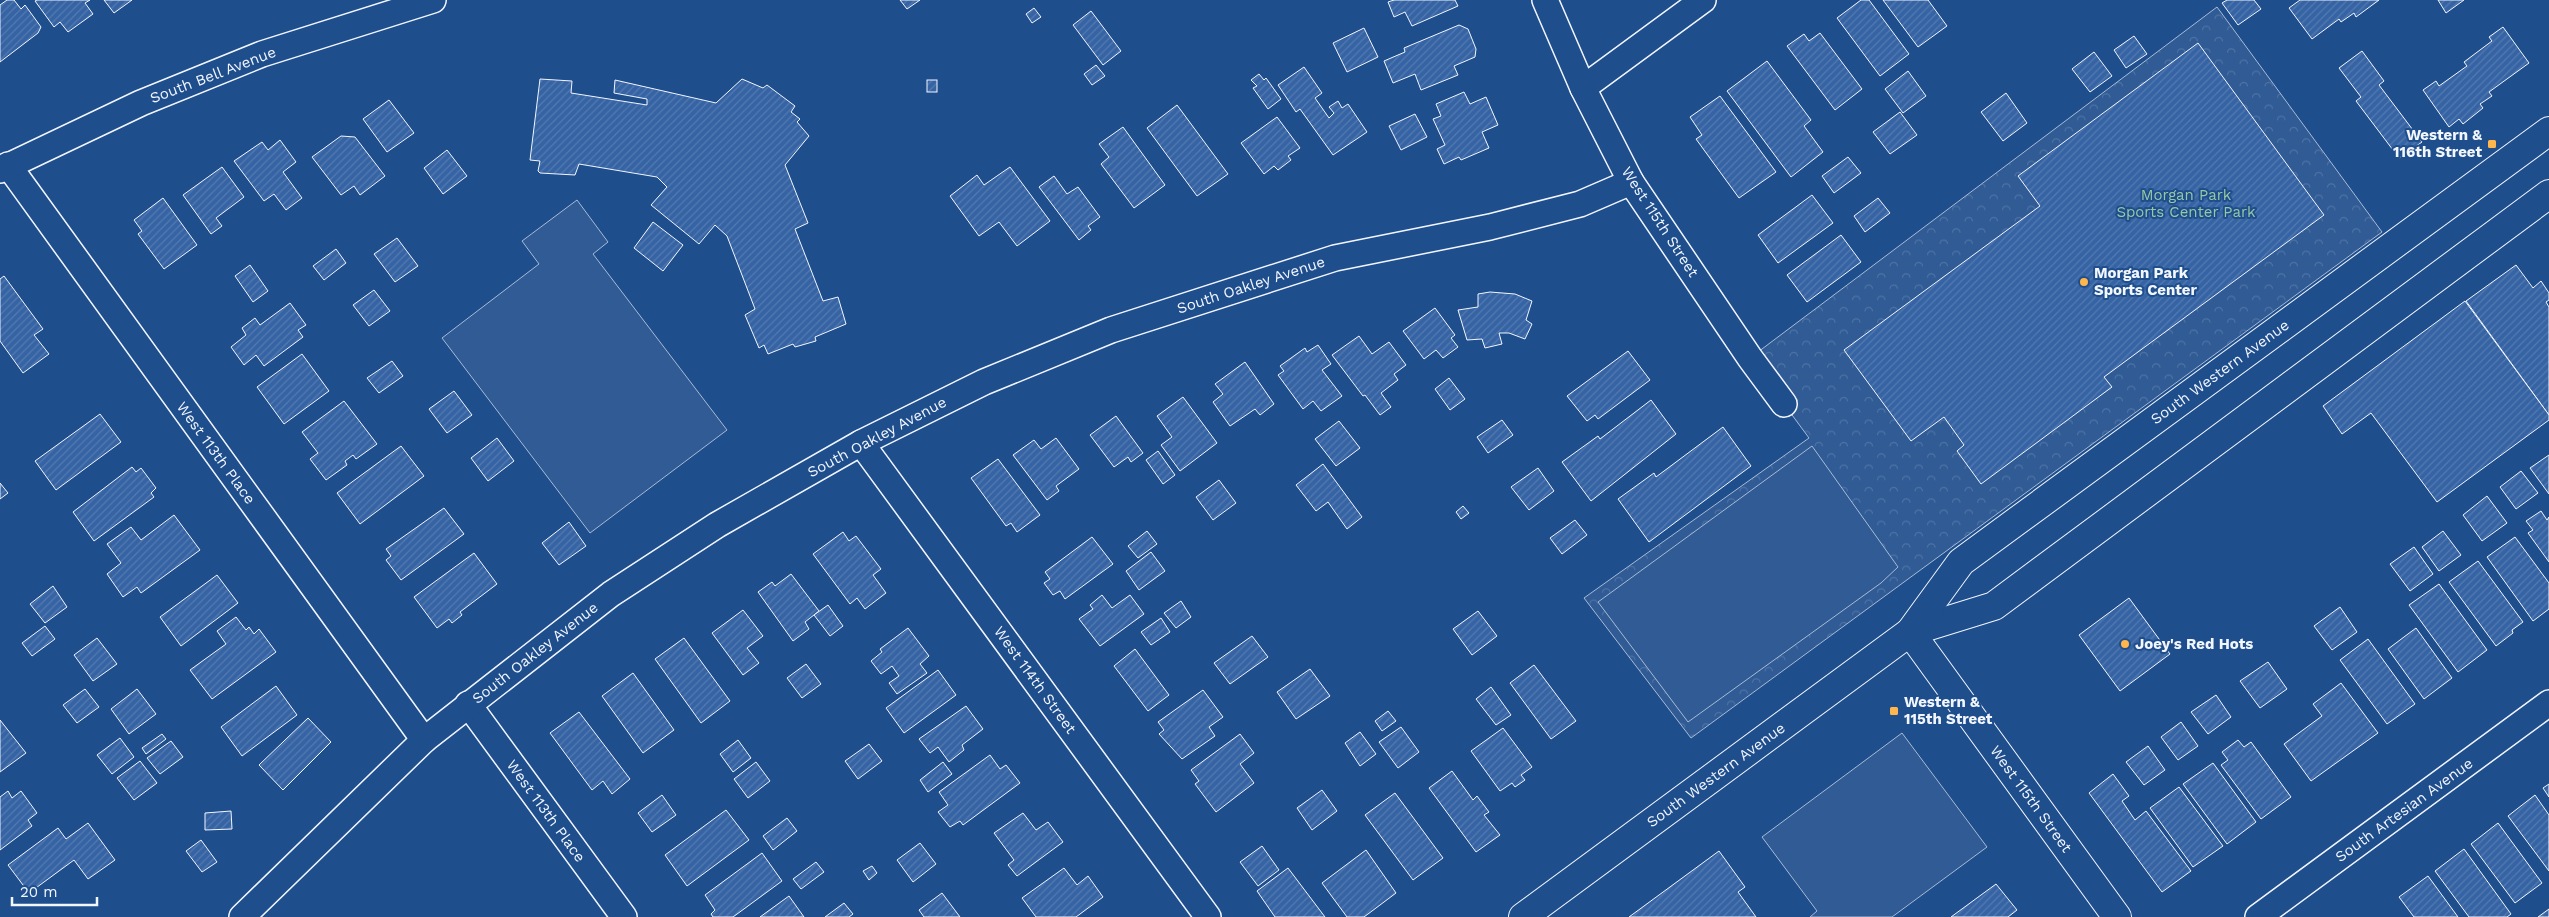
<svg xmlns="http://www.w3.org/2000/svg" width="2549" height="917" font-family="'Work Sans',sans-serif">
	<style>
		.park { fill: url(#park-crowns); stroke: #a8bbd7 }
		.pitch { fill: #305b95; stroke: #a8bbd7 }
		.building { fill: url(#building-hatch); stroke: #f2f6ff }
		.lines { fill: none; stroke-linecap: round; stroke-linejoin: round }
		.minor-casing { stroke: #f2f6ff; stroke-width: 28 }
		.tertiary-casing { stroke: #f2f6ff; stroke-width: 30 }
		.secondary-casing { stroke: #f2f6ff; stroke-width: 30 }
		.minor { stroke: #1f4e8c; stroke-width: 25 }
		.tertiary { stroke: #1f4e8c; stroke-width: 28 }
		.secondary { stroke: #1f4e8c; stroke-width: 28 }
		.poi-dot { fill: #ffb74d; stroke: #1f4e8c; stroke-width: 2 }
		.labels { text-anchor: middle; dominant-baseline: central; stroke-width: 4; stroke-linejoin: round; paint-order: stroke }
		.street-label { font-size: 15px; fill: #f2f6ff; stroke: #1f4e8c }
		.poi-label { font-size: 15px; font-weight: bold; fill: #f2f6ff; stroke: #1f4e8c; text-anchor: start }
		.park-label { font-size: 15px; fill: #97c8a6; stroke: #1f4e8c }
	</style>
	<defs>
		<pattern id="park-crowns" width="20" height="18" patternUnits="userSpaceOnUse" patternTransform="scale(1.25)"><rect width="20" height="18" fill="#305b95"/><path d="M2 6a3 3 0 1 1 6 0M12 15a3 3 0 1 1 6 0" fill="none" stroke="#4e73a5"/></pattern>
		<pattern id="building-hatch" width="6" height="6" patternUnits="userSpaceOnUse" patternTransform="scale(1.25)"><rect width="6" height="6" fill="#3563a3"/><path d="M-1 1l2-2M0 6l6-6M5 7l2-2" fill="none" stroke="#537ab1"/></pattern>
	</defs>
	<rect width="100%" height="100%" fill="#1f4e8c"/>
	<polygon class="park" points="2217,7 2382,232 1691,738 1584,598 1809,438 1750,358"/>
	<g class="pitch">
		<polygon points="577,200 608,242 593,254 727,430 590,533 442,338 539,264 522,241"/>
		<polygon points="1812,446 1898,567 1881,583 1688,722 1598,602"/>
		<polygon points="1902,733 1987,847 1892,917 1810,917 1817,911 1762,837"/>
	</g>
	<g class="building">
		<polygon points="7,0 14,0 21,9 25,5 41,27 38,33 0,62 0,5"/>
		<polygon points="37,0 90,0 85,3 93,14 68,32 60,22 54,27 35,1"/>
		<polygon points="104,0 132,0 114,13"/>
		<polygon points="900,0 920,0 907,9"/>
		<polygon points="1394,0 1455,0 1458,6 1412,26 1405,12 1394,17 1388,2"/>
		<polygon points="1861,0 1869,0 1909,54 1880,76 1837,18"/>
		<polygon points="1883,0 1928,0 1947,26 1918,47"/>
		<polygon points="2227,0 2254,0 2261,9 2238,25 2222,3"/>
		<polygon points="2300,0 2379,0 2356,17 2354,13 2341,22 2339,19 2312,39 2289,8"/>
		<polygon points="2438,0 2464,0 2446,13"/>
		<polygon points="1034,8 1041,17 1032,23 1026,14"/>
		<polygon points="1091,11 1121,51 1103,65 1073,25"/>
		<polygon points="1459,25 1468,29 1476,49 1475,57 1454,66 1458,75 1421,90 1415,74 1393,83 1384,61 1405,52 1404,48"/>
		<polygon points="2503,27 2529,63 2489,92 2492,96 2480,104 2483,108 2463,124 2459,119 2449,127 2423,90 2436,81 2439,86 2467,66 2464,62 2492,41 2489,37"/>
		<polygon points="1364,28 1378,57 1347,72 1333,43"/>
		<polygon points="1820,33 1862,89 1835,110 1787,46 1804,34 1809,41"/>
		<polygon points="2134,36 2147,54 2126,68 2114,50"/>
		<polygon points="2198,43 2324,215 2104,377 2112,387 1981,484 1957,451 1964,445 1944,417 1911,441 1844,350 2040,206 2018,176"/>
		<polygon points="2362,51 2384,81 2379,85 2422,142 2399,158 2356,101 2361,97 2339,68"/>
		<polygon points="2094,52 2112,76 2090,92 2072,69"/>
		<polygon points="1767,61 1811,120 1804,126 1823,152 1791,177 1727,91"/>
		<polygon points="1096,65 1105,76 1092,85 1084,74"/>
		<polygon points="1304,67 1322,93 1315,98 1329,118 1334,113 1329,107 1338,101 1342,108 1348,104 1367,132 1333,155 1300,109 1296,112 1278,85"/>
		<polygon points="1908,71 1926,96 1903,113 1885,89"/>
		<polygon points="1259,74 1264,80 1266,78 1281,99 1268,109 1253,88 1257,86 1251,80"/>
		<polygon points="540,79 572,81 571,93 647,105 647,99 614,93 615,80 716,103 742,79 763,88 767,85 795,106 791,112 800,119 797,122 809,136 785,165 808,223 795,229 823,301 838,297 846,324 815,337 816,341 795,347 793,344 768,354 764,345 759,348 745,315 755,309 727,236 715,225 699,244 651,205 667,187 657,177 579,164 575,175 540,173 538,171 540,161 530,160"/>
		<rect x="927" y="80" width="10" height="12"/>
		<polygon points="1464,92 1470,104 1486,97 1498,125 1482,132 1489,148 1461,160 1459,157 1444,164 1437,149 1445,145 1433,119 1441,116 1436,104"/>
		<polygon points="2006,93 2027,123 2003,141 1981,112"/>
		<polygon points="1720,96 1776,172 1739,198 1696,139 1702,135 1690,117"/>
		<polygon points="389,100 414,133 387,152 363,119"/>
		<polygon points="1177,105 1228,174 1197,196 1147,128"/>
		<polygon points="1900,112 1917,135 1890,154 1873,132"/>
		<polygon points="1415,114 1427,137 1401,150 1389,126"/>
		<polygon points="1277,117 1300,148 1288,156 1291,160 1278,170 1274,166 1264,174 1241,143"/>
		<polygon points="1123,127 1165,185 1134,208 1101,164 1109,157 1099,144"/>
		<polygon points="341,136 355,137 385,176 360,195 354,186 341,195 312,157"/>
		<polygon points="280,140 296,162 283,172 302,198 286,210 274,194 264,201 234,161 262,142 268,150"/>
		<polygon points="447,150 467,176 443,194 424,168"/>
		<polygon points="1848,157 1861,173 1834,193 1822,176"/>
		<polygon points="222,167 244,197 216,218 222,226 211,234 183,195"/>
		<polygon points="1010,167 1050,221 1017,246 999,222 979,236 950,196 977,175 984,185"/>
		<polygon points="1054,176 1067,194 1078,187 1100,217 1088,226 1091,230 1079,240 1039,187"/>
		<polygon points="1812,195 1833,223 1778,263 1758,235"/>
		<polygon points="163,198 197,245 164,269 138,234 142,231 134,220"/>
		<polygon points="1878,198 1890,213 1865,232 1854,216"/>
		<polygon points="653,222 683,245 663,271 634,248"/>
		<polygon points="1841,235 1861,262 1807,302 1787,275"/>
		<polygon points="397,238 418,266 395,282 374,254"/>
		<polygon points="336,249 346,263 324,280 313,266"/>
		<polygon points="250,265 268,291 253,302 235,276"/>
		<polygon points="2516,265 2533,288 2541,281 2549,293 2549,300 2546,302 2549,307 2549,415 2466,301"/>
		<polygon points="4,276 43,329 34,335 49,354 23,373 0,341 0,279"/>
		<polygon points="374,290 390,311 369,326 353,305"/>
		<polygon points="1490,292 1515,294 1532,301 1526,320 1532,324 1525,339 1509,333 1499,333 1502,344 1485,348 1482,339 1467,340 1458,310 1478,307 1478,294"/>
		<polygon points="2465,301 2549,415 2549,420 2437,502 2371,413 2342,434 2323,406"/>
		<polygon points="290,303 306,325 298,330 303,337 264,366 256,355 244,365 231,347 246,335 242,328 255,318 260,325"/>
		<polygon points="1435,308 1455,335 1451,338 1458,347 1443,358 1436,350 1424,359 1403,331"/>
		<polygon points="1359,336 1372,354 1389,342 1406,365 1394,374 1398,380 1381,393 1391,407 1380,415 1365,395 1363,396 1332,355"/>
		<polygon points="1318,345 1331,364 1322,370 1342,396 1321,411 1313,401 1303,409 1278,375 1284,371 1280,366 1305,348 1307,352"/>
		<polygon points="1628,351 1650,380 1598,419 1595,415 1587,421 1567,396"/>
		<polygon points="302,354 329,391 284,424 257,387"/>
		<polygon points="392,361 403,376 379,393 367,378"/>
		<polygon points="1245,362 1274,404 1260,415 1255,409 1230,426 1213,402 1223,394 1215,384"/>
		<polygon points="1449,378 1465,399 1450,410 1435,389"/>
		<polygon points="454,391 472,415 447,433 429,409"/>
		<polygon points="1183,397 1217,443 1180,471 1161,445 1172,437 1157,416"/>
		<polygon points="1651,400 1676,434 1591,501 1562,462 1598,436 1600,439"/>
		<polygon points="344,401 377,444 356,459 353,455 345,461 347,465 326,480 310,459 318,453 302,432"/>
		<polygon points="100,414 121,442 56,490 35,461"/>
		<polygon points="1116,416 1143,453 1131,462 1128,457 1114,467 1090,435"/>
		<polygon points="1502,420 1513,435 1488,453 1477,437"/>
		<polygon points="1339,421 1360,448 1336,466 1315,439"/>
		<polygon points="1723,427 1751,466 1649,542 1618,499 1654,473 1656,477"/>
		<polygon points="497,438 514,461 488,481 471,458"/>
		<polygon points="1056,438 1079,469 1056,486 1059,491 1047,500 1013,455 1034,440 1041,449"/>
		<polygon points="401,446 424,476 360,524 337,493"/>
		<polygon points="1158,451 1175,475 1163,484 1146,460"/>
		<polygon points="2549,455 2549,494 2530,468"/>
		<polygon points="998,459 1040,515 1017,532 1011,523 1006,526 971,478"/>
		<polygon points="1323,464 1362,517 1347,529 1328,502 1316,511 1296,485"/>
		<polygon points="132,467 136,472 141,468 156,488 151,493 154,497 94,541 73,512"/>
		<polygon points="1538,468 1554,491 1529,510 1511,487"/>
		<polygon points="2521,471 2538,493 2516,509 2500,487"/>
		<polygon points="1219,480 1236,503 1213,520 1196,497"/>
		<polygon points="0,483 8,493 0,499"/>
		<polygon points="2487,496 2507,523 2482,541 2463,515"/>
		<polygon points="1463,506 1469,513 1461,519 1456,512"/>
		<polygon points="444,508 464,534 401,580 386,560 391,556 386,549"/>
		<polygon points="2541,511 2547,520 2549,517 2549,562 2528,533 2533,530 2526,521"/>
		<polygon points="174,515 200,550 141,593 137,587 123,597 107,574 121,563 107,544 131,527 141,540"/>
		<polygon points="1575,520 1587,535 1562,554 1550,538"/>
		<polygon points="569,522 586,546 559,565 542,543"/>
		<polygon points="1147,531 1157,544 1138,558 1128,546"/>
		<polygon points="2443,531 2461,555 2439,571 2422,547"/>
		<polygon points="843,532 849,541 856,536 881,569 873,575 886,593 865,609 857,598 850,604 813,554"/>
		<polygon points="1092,537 1113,564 1065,599 1060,591 1053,595 1044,583 1050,579 1045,572"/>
		<polygon points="2515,537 2549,583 2549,609 2533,621 2487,557"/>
		<polygon points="2414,547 2433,574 2410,591 2390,564"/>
		<polygon points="1151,552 1165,571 1139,590 1126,571"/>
		<polygon points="474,553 497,584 460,612 462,615 452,623 449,619 437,628 414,597"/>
		<polygon points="2478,561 2523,622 2512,630 2513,633 2496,646 2449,582"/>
		<polygon points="791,574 819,611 805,622 809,629 793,641 758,592 772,582 775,586"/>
		<polygon points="217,575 238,603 181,646 160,617"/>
		<polygon points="2439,584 2487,650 2458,672 2409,605"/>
		<polygon points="53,586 67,607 45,623 30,604"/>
		<polygon points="1102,595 1112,608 1130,595 1144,614 1100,646 1079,619 1093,609 1090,605"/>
		<polygon points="2129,598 2170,654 2120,691 2079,635"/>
		<polygon points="1181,601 1191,617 1176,628 1164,613"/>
		<polygon points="828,605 843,626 830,636 814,615"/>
		<polygon points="2340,607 2357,632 2332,650 2314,626"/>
		<polygon points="743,610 763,636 747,648 759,663 743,675 712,633"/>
		<polygon points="1478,611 1497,636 1472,655 1453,629"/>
		<polygon points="236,617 246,630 249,627 254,634 259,629 276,652 212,699 190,670 226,644 217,631"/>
		<polygon points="1161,618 1170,632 1151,645 1141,632"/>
		<polygon points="45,626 55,639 32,656 22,643"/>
		<polygon points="908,628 929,656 920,664 927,673 897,694 889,683 899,676 892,666 881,674 871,661 882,652 880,649"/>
		<polygon points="2416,628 2452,678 2424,699 2388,649"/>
		<polygon points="1252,636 1268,657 1230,684 1214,663"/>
		<polygon points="97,638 117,664 93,681 74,655"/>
		<polygon points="684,638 730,701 701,723 655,659"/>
		<polygon points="2368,639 2415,704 2387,724 2340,660"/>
		<polygon points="1135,649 1169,695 1148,711 1114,666"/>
		<polygon points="2268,662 2287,689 2260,708 2240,681"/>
		<polygon points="806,664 821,684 802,698 787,678"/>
		<polygon points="1534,665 1576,721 1551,739 1510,683"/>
		<polygon points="1310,669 1330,696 1296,719 1277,692"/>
		<polygon points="938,670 956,695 904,733 886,708"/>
		<polygon points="633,673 674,730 643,753 602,696"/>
		<polygon points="2341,683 2378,733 2311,781 2284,744 2322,716 2313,704"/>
		<polygon points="276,686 297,715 242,756 221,727"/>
		<polygon points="1491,687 1511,715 1496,725 1476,699"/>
		<polygon points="85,689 99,707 77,723 63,705"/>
		<polygon points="137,689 156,714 129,734 111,709"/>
		<polygon points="1203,690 1223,717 1209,727 1215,736 1182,759 1159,734 1164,730 1158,722"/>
		<polygon points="2216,695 2231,717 2208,734 2191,712"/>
		<polygon points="966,706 983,729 962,745 964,750 949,762 938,747 930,753 919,739"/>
		<polygon points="1388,711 1396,721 1382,731 1375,721"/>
		<polygon points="579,712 630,779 612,794 603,781 592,790 550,733"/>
		<polygon points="308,718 331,742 283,790 259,765"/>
		<polygon points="0,720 26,753 0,772"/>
		<polygon points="2181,722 2198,746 2178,760 2161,737"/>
		<polygon points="1401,727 1419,752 1398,768 1379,742"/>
		<polygon points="1503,728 1532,767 1521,775 1525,780 1515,787 1512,783 1500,791 1471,751"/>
		<polygon points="1360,732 1376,754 1360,766 1345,743"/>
		<polygon points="162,734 166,739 146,754 142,748"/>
		<polygon points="1240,734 1254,753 1240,764 1254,783 1216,812 1195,784 1199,781 1191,770"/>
		<polygon points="120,738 134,757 112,774 97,755"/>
		<polygon points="738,740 751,758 733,772 720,754"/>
		<polygon points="2238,740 2244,747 2251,742 2291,797 2261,819 2221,765 2228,760 2222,752"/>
		<polygon points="171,741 183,757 160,774 147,758"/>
		<polygon points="869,744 882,761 858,779 845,761"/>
		<polygon points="2148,746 2165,770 2144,785 2126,762"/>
		<polygon points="990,755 1000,769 1006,765 1020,783 963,825 960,821 950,827 938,812 948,805 939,792"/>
		<polygon points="140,761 157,783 134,800 117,778"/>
		<polygon points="756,762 770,781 748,798 734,779"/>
		<polygon points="943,762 952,774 928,792 920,780"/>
		<polygon points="2213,763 2256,822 2227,844 2183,784"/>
		<polygon points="1452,771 1473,800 1477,796 1489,812 1484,815 1500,835 1476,852 1429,788"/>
		<polygon points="2113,774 2129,796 2122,801 2135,820 2146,811 2191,871 2162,892 2089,793"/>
		<polygon points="2549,784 2549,797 2543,788"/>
		<polygon points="2179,787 2223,846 2193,867 2150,808"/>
		<polygon points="1322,790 1337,811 1312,830 1297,808"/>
		<polygon points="8,791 12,798 21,791 37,813 28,820 32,826 0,850 0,797"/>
		<polygon points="1395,793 1443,858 1413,880 1365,815"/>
		<polygon points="662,795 676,815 652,832 638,813"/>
		<polygon points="2535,795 2549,815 2549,871 2508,816"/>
		<polygon points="726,810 749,840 687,886 665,855"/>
		<polygon points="231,811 232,829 205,830 205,813"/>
		<polygon points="1023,813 1036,830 1048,822 1063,842 1017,876 1008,865 1014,860 994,833"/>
		<polygon points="787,818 797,831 773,850 763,836"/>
		<polygon points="88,823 115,860 88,879 74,860 29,893 8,865 58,828 66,839"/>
		<polygon points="2498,823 2542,883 2515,903 2471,844"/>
		<polygon points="201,840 217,862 202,872 186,851"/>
		<polygon points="920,843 936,864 913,882 897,860"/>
		<polygon points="1262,846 1279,870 1258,886 1240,862"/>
		<polygon points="2464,849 2511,914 2507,917 2469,917 2435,871"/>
		<polygon points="1366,850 1396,893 1364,917 1347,917 1322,883"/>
		<polygon points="1719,851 1745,887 1738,892 1756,917 1629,917"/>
		<polygon points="762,853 782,881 733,917 713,917 711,914 715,910 705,895"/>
		<polygon points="816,862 824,872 801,889 793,879"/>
		<polygon points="872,866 877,873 869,880 863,871"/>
		<polygon points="1064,868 1077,885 1088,876 1103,897 1076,917 1036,917 1022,898"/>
		<polygon points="1288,868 1325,917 1275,917 1257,891"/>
		<polygon points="2428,876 2458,917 2414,917 2399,897"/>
		<polygon points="1996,884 2017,910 2008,917 1951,917"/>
		<polygon points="942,893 960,917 924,917 919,910"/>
		<polygon points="789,896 804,917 760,917"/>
		<polygon points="844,903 853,914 849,917 825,917"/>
		<polygon points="2549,909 2549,917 2538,917"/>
	</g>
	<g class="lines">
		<g class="minor-casing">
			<g id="minor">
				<polyline points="1545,0 1583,88 1631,182 1750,358 1784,404"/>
				<polyline points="1583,88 1703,0"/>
				<polyline points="8,165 424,740"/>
				<polyline points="0,170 141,103 262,54 433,0"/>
				<polyline points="861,443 1208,917"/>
				<polyline points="468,704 624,917"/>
				<polyline points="242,917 424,740 611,594 717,525 861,443 984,382 1111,330 1335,258 1490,227 1580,204 1631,182"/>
				<polyline points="2258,917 2549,703"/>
			</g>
		</g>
		<g class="tertiary-casing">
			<polyline id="tertiary" points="1910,632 2117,917"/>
		</g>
		<g class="secondary-casing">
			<g id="secondary">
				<polyline points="1910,632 1994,606 2549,194"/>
				<polyline points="1523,917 1910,632 1961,562 2549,131"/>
			</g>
		</g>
		<use href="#minor" class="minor"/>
		<use href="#tertiary" class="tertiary"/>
		<use href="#secondary" class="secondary"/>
	</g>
	<g class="poi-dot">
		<rect x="2487" y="139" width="10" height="10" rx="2.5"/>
		<circle cx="2084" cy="282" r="5"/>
		<circle cx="2125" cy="644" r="5"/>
		<rect x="1889" y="706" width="10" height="10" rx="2.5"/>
	</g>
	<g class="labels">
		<g class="street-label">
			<text transform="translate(213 75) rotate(-21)">South Bell Avenue</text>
			<text transform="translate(1660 222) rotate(57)">West 115th Street</text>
			<text transform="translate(1251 285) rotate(-18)">South Oakley Avenue</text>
			<text transform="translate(2220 372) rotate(-36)">South Western Avenue</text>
			<text transform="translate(877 437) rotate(-28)">South Oakley Avenue</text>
			<text transform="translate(216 453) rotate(54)">West 113th Place</text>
			<text transform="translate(535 653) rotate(-38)">South Oakley Avenue</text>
			<text transform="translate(1035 680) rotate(54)">West 114th Street</text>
			<text transform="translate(1716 775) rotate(-36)">South Western Avenue</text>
			<text transform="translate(2031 799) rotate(54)">West 115th Street</text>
			<text transform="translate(2404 810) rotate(-36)">South Artesian Avenue</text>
			<text transform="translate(546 811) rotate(54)">West 113th Place</text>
		</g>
		<g class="poi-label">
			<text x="2482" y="135" text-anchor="end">Western &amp;<tspan x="2482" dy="17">116th Street</tspan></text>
			<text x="2094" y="273">Morgan Park<tspan x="2094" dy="17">Sports Center</tspan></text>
			<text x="2135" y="644">Joey's Red Hots</text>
			<text x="1904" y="702">Western &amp;<tspan x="1904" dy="17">115th Street</tspan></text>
		</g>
		<g class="park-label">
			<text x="2186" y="195">Morgan Park<tspan x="2186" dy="17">Sports Center Park</tspan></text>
		</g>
	</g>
	<path d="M12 897v8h85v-8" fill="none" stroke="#f2f6ff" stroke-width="2.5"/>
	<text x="20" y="897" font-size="15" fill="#f2f6ff" stroke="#1f4e8c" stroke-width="4" paint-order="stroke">20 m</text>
</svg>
